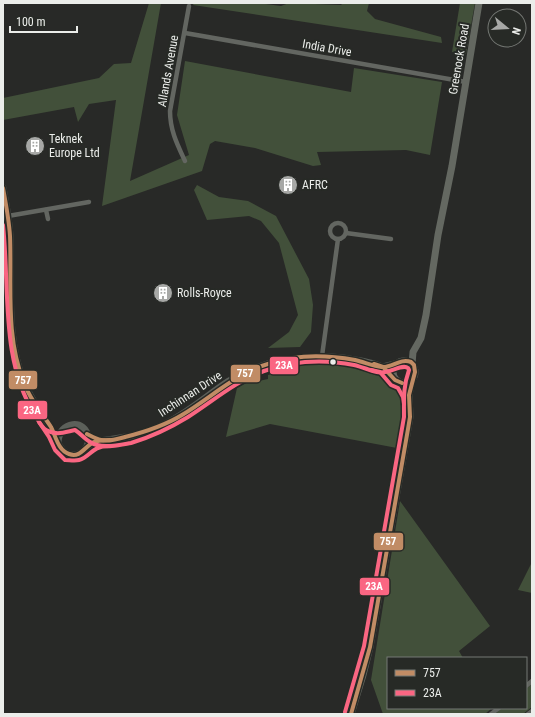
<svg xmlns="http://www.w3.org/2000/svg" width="535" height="717" font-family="'Roboto Condensed',sans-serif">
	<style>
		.green { fill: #42503a }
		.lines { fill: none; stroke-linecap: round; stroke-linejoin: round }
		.street { stroke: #636661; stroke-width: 4.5 }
		.secondary { stroke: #5c605a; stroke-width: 7 }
		.primary { stroke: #646861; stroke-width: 7 }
		.bus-1-casing { stroke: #272a26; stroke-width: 7 }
		.bus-2-casing { stroke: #272a26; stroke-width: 7 }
		.bus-1 { stroke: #c18c65; stroke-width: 4 }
		.bus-2 { stroke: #fa6682; stroke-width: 4 }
		.bus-dot { fill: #ebedea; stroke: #272a26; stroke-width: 1.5 }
		.labels { text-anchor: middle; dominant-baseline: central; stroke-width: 4; stroke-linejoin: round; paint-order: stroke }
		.street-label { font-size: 12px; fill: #ebedea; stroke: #272a26 }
		.poi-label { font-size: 12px; fill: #ebedea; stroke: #272a26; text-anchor: start }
		.line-badge { stroke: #272a26; stroke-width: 1.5 }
		.badge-label { font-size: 11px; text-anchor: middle; font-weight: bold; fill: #fff }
	</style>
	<rect width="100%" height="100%" fill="#282927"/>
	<g class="green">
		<polygon points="149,3 161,3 130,181 189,155 177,115 185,61 351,92 354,68 442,82 430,155 406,150 317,152 321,165 313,166 255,148 215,141 210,144 202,171 102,206 116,100 89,104 78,122 74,107 3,120 3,98 99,78 114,64 131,63"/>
		<polygon points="194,3 258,3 281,6 289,3 341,5 343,3 369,3 367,11 375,19 441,37 442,43 193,5"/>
		<polygon points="460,3 475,3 466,54 452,52"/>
		<polygon points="197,185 219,197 248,201 276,216 309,279 313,305 311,332 300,347 268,348 289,332 298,315 279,243 261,221 249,216 207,220 194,190"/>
		<polygon points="307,363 362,367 376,370 401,390 406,396 407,409 397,448 270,424 226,437 237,388 250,381 254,382 268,379 268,375"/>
		<polygon points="400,501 490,626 459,651 463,658 388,658 388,708 492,708 485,714 383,714 371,680"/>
		<polygon points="532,562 532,593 518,590"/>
		<polygon points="532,684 532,707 523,714 495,714 502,708 526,708 526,689"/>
	</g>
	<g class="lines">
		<g class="street">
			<polyline points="185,33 466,82"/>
			<path d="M185,161c-8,-17 -15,-31 -15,-50l19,-105"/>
			<polyline points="46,210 48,219"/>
			<polyline points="8,216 89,202"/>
			<circle cx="338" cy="231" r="8"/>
			<polyline points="346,233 391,239"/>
			<polyline points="322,356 338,239"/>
			<polyline points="526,686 532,681"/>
			<polyline points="491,714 499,708"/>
			<polyline points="528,714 532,711"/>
		</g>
		<g class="secondary">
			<path d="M3,188c3,16 6,32 7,48 2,50 -5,100 14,147 7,16 16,29 25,42 6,8 8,23 17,28 11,6 24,-3 22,-15 -2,-20 -29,-17 -30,4"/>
			<polyline points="383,367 395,364"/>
			<path d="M86,448c11,-9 15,-7 28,-9 16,-2 32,-6 47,-13 25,-11 45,-30 68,-45 35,-21 74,-27 114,-23 10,2 32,4 41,10 3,2 6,5 9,8"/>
		</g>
		<g class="primary">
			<circle cx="404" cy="372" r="11"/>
			<polyline points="412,364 413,352 421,338 426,315 438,235 452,166 479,3"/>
			<polyline points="351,714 363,675 370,647 410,417 409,395 412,380"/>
		</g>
		<g class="bus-1-casing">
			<g id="bus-1">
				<path d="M3,188c3,16 6,32 7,48 2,49 -5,100 14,147 6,17 18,30 27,44 5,10 7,23 18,27 11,4 15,-6 23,-11 5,-3 12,-3 18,-3"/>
				<polyline points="374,364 383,367 395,380 402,383"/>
				<path d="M87,434c4,2 9,5 14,6 8,2 17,-1 24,-3 20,-5 39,-11 57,-22 30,-18 54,-42 89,-52 27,-9 56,-8 84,-3 9,2 18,6 27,7 10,1 18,-9 29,-5l3,3 1,7 -6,23 1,22 -2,12 -38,218 -19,67"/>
			</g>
		</g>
		<g class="bus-2-casing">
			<g id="bus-2">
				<path d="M3,225c7,64 -3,135 32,190 3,5 6,12 11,15 10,6 19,2 29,0 8,5 12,13 22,15 11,3 23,0 34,-2 20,-6 39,-15 57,-26 25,-16 48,-36 76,-46 28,-10 60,-12 90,-6 8,2 15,5 23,7 11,3 25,-9 31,-4l1,2c-6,17 -5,29 -5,47l-40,229 -19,66"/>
				<polyline points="371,370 380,372 391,385 398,388 403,397 404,404"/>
				<path d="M39,422l10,15 6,13 10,10c4,0 10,1 14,0 12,-3 12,-14 30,-14"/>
			</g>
		</g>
		<use href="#bus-1" class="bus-1"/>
		<use href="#bus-2" class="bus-2"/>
	</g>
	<defs>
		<g id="building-disc" transform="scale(1)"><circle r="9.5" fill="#a7a8a6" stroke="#272a26"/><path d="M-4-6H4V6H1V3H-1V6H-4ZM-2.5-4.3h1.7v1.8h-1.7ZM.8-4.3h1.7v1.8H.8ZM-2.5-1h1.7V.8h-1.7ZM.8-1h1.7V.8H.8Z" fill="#fff"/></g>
	</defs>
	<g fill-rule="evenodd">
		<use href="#building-disc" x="35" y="146"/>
		<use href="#building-disc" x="288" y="185"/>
		<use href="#building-disc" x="163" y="293"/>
	</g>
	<circle class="bus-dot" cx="333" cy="362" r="3.5"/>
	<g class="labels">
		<g class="street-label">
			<text transform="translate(327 48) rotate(10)">India Drive</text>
			<text transform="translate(459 59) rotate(-80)">Greenock Road</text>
			<text transform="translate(168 71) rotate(-80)">Allands Avenue</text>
			<text transform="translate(190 394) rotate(-33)">Inchinnan Drive</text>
		</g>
		<g class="poi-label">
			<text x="49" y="139">Teknek<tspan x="49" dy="14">Europe Ltd</tspan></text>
			<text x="302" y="185">AFRC</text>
			<text x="177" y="293">Rolls-Royce</text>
		</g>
	</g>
	<g class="line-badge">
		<rect x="269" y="356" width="30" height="19" rx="4" fill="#fa6682"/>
		<rect x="230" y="364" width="31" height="19" rx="4" fill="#c18c65"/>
		<rect x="8" y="370" width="30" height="20" rx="4" fill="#c18c65"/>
		<rect x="17" y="400" width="31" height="20" rx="4" fill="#fa6682"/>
		<rect x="373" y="532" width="31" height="19" rx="4" fill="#c18c65"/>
		<rect x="359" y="577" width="31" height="19" rx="4" fill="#fa6682"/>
	</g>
	<g class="badge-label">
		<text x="284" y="369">23A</text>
		<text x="245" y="377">757</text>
		<text x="23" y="384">757</text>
		<text x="32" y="414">23A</text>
		<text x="388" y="545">757</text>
		<text x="374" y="590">23A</text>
	</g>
	<rect width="535" height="717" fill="none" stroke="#ebedea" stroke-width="8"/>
	<rect x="387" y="657" width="140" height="52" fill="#272a26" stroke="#757874"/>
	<rect x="395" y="670" width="20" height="6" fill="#c18c65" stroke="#757874"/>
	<text x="423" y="677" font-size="12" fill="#ebedea">757</text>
	<rect x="395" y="690" width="20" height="6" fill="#fa6682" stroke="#757874"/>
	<text x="423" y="697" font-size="12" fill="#ebedea">23A</text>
	<g transform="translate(507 28) rotate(108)"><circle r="19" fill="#272a26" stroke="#757874"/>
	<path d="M0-3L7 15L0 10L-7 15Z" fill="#a7a8a6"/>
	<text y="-6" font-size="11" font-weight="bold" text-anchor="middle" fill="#ebedea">N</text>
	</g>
	<path d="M10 26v6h67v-6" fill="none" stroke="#ebedea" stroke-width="2"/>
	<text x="16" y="26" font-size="12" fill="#ebedea" stroke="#272a26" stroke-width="3" paint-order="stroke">100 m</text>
</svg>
